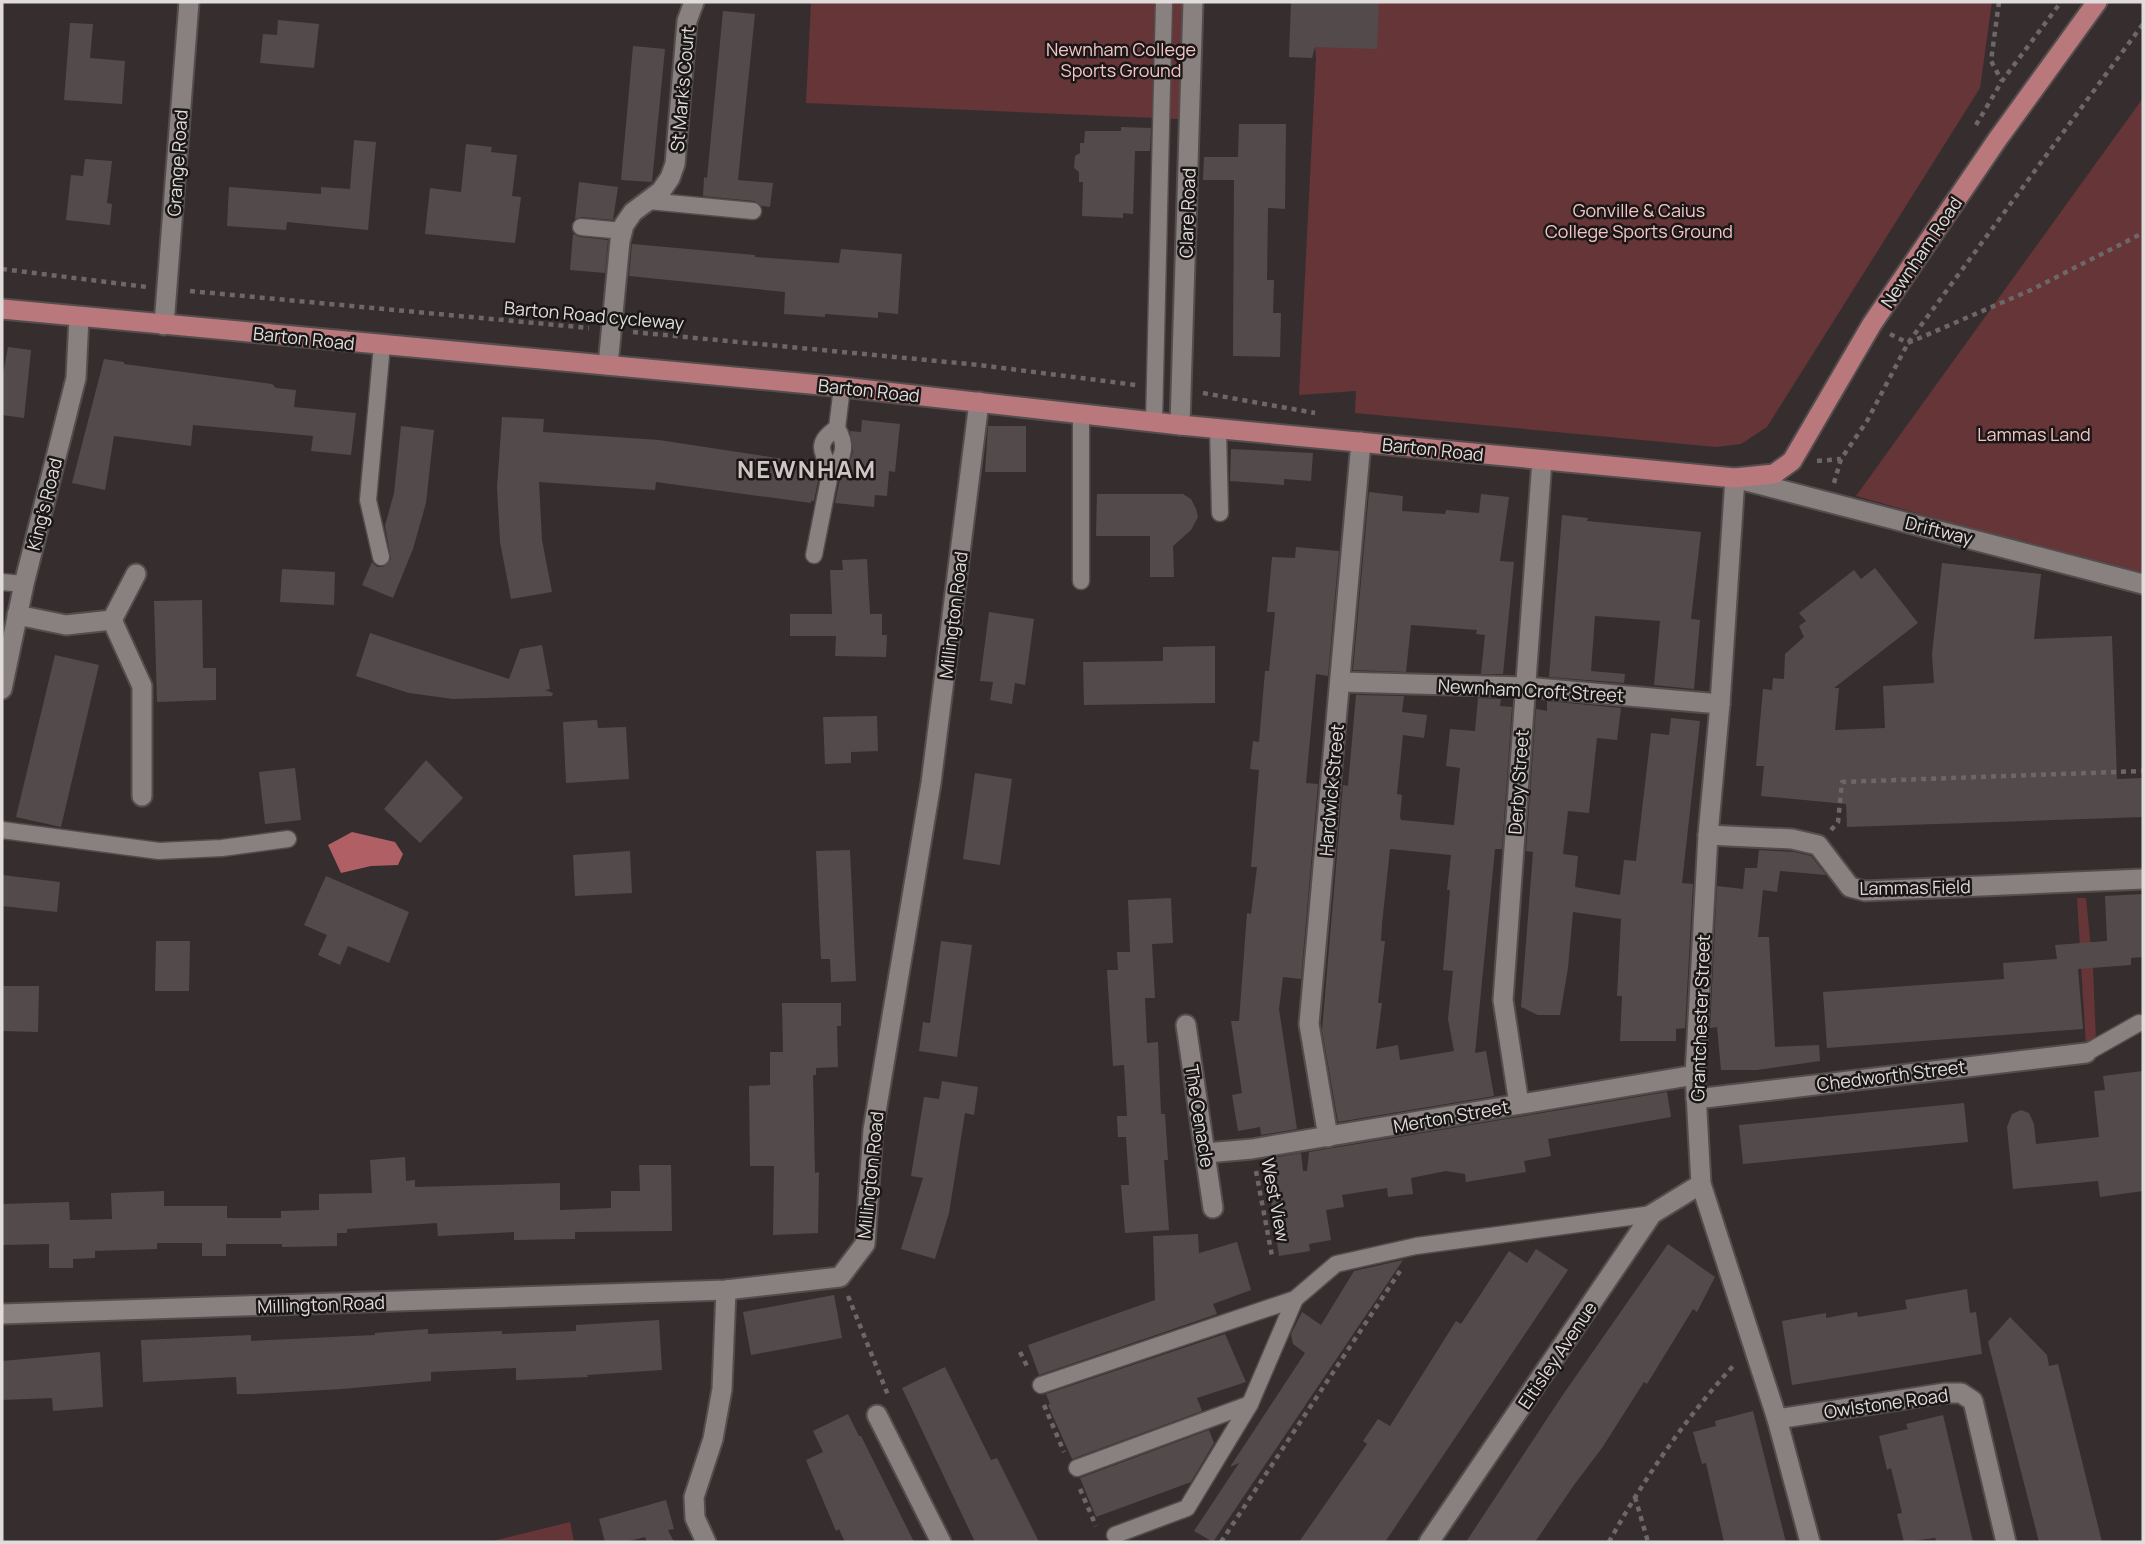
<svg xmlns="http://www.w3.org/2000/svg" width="2145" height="1544" font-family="Manrope,sans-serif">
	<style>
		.green { fill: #653538 }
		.water { fill: #b05f64 }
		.building { fill: #534b4b; fill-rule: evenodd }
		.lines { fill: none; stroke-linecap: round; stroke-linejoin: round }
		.service-casing { stroke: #544d4d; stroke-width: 19 }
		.minor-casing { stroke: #544d4d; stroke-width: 23 }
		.tertiary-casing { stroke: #544d4d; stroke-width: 23 }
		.primary-casing { stroke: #544d4d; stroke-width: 23 }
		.path { stroke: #6e6767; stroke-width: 4.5; stroke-dasharray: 5 5; stroke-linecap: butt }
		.service { stroke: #898080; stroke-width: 16 }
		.minor { stroke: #898080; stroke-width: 19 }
		.tertiary { stroke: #898080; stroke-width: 19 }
		.primary { stroke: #b9787c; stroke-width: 19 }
		.labels { text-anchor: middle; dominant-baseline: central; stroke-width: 5; stroke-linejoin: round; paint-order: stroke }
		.park-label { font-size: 18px; fill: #f4c5c6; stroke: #1b1717 }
		.street-label { font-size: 18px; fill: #e1dcdc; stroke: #1b1717 }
		.district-label { font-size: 24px; font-weight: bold; letter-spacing: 2px; fill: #cfc5c5; stroke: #1b1717 }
	</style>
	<rect width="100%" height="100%" fill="#362e2e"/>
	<g class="green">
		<polygon points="811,2 1183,2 1178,119 806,103"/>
		<polygon points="1317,2 1992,2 1980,88 1767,427 1741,444 1716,447 1355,413 1356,391 1299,395 1316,58 1315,47"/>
		<polygon points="2143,98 2143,577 1856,496"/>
		<polygon points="2077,898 2086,898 2093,968 2096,1041 2086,1046"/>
		<polygon points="570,1522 574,1542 489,1542"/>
	</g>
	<polygon class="water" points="352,832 395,842 403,854 398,865 371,866 341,873 328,845"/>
	<g class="building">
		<polygon points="1291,2 1379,2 1377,49 1315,47 1312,58 1289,57"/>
		<polygon points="723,11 755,14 738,180 773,183 770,207 762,206 754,201 703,196 704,177 707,178"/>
		<polygon points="278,20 319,24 314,68 260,63 263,34 277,35"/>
		<polygon points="70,23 93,24 90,58 125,61 122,104 64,100"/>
		<polygon points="633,46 665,49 652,182 621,180"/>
		<polygon points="1239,124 1286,124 1285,209 1268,208 1267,280 1274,280 1273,313 1281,313 1280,357 1233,356 1234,180 1203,180 1204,157 1238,157"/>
		<polygon points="1121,127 1151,128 1150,151 1135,151 1133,214 1123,213 1123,218 1082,216 1083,182 1079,182 1079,172 1074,168 1075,156 1080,153 1080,143 1084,143 1085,131 1121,131"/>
		<polygon points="354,140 376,142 368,230 287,222 286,230 227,226 229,187 321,194 321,187 350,189"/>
		<polygon points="466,144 492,147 491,152 517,155 512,196 521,197 515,243 425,234 430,188 461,192"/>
		<polygon points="85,159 112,161 107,203 112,204 110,225 66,220 71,175 83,176"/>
		<polygon points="579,182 618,187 613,220 582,217 575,219"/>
		<polygon points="573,234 580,237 608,240 605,273 570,270"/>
		<polygon points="632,244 755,255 755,257 839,263 841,249 902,254 898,314 878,312 878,318 825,314 825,317 784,314 785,292 629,276"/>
		<polygon points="8,347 31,350 24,418 2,415 2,379"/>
		<polygon points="104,359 124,362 124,364 272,384 276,388 296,390 294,407 356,413 351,455 311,451 313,436 193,425 191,446 114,436 105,490 72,483"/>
		<polygon points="502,417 544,419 543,432 659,440 816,464 820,471 814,501 811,501 811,503 656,482 655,490 539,482 542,540 552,592 511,599 500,542 497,487"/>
		<polygon points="862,420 900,424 895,472 889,471 887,496 875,495 874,507 835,503 841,474 849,464 853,452 850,431 861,432"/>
		<polygon points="401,426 434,430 426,503 413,549 393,598 362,585 372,562 377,567 383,567 391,559 385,526 394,493"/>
		<polygon points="988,426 1026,426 1026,472 985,472"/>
		<polygon points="1231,449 1313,453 1311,481 1284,479 1284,485 1230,481"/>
		<polygon points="1369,492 1403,496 1402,511 1445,514 1446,510 1479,513 1481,494 1509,497 1500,561 1514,562 1503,674 1481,674 1485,635 1476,634 1477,630 1411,625 1406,672 1353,670"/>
		<polygon points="1097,494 1183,494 1191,499 1196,509 1198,517 1191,530 1173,546 1174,577 1150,577 1150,536 1096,536"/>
		<polygon points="1562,515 1588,518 1587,521 1701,532 1691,619 1700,620 1694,689 1654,685 1660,621 1595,616 1591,671 1625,674 1624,683 1549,677"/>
		<polygon points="1296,547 1339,551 1328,676 1316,674 1306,783 1318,784 1301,979 1283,977 1279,1009 1297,1129 1261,1135 1260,1127 1238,1131 1232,1095 1242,1093 1231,1021 1239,1021 1247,913 1251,914 1257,867 1251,867 1259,770 1250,769 1253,741 1259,742 1265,671 1269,671 1275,612 1267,612 1272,557 1295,558"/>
		<polygon points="867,559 870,614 882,614 882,635 887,635 886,657 835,656 836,636 790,636 790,614 832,614 830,570 843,570 842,560"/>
		<polygon points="1942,563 2041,574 2034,639 2112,636 2117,779 2142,778 2143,817 1847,827 1846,804 1761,796 1764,766 1756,766 1763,689 1772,690 1773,678 1784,679 1785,654 1804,637 1799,626 1806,621 1799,613 1854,570 1861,579 1875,568 1918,623 1834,688 1839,688 1835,730 1885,728 1883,686 1934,683 1932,654"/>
		<polygon points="282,569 335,572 334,605 280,602"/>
		<polygon points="202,600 203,668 216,668 216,700 157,702 154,601"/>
		<polygon points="989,612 1034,619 1025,685 1015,683 1012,704 990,700 993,682 980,681"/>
		<polygon points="370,633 509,679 520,649 542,645 550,689 545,690 553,693 552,696 453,699 409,693 356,676"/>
		<polygon points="1215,646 1215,703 1084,705 1083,662 1163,661 1163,647"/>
		<polygon points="55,655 99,665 61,827 16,817"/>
		<path d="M1356,695l48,1 -2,16 25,3 -3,23 -21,-3 -6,59 5,1 -2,21 1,4 53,5 6,-57 -14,-2 4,-37 25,2 3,-33 23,1 -1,7 12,1 -10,142h-7l-20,204 11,-2 8,45 -156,26 -16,-92 21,-245 5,1zM1390,849l61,6 -4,35h3l-7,80 10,1 -5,48 6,32 -54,9 -2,-15 -22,4 6,-46h-4l7,-62h-4l1,-17z"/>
		<polygon points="1547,701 1621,708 1617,740 1597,738 1589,813 1568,811 1563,854 1578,856 1575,887 1620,895 1624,860 1636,861 1651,733 1669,735 1671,718 1700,721 1682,883 1693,884 1685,1028 1676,1029 1676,1041 1620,1041 1622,996 1617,996 1621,919 1573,912 1568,968 1560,1015 1538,1015 1521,1007 1533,852 1526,851 1536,709 1547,711"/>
		<polygon points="877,716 878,751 851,752 851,763 825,764 823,717"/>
		<polygon points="597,720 598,728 626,727 629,779 566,783 563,722"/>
		<polygon points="426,760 463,798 420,843 384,809"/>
		<polygon points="295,768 301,820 265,824 259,772"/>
		<polygon points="975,773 1012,779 1000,865 963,859"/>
		<polygon points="850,850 856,981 831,982 830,959 821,959 816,851"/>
		<polygon points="1759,850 1794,852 1811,856 1826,875 1780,871 1777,892 1763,890 1758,937 1769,937 1775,1047 1819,1045 1820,1061 1757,1070 1721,1070 1717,1027 1710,1028 1717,886 1743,889 1745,868 1757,868"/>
		<polygon points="630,851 632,893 575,896 573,855"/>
		<polygon points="2,875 60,882 57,912 2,906"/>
		<polygon points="326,876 409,912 389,963 348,946 340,965 318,955 327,935 304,925"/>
		<polygon points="2143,894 2143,957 2131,958 2131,965 2078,969 2083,1029 1827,1048 1823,992 2004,979 2003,963 2057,959 2055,945 2107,941 2105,896"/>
		<polygon points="1171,898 1173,943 1152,944 1155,998 1145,998 1147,1043 1158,1042 1161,1114 1165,1114 1168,1160 1164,1160 1169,1230 1125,1233 1121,1185 1129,1185 1126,1137 1118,1137 1117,1116 1127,1116 1124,1065 1113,1066 1107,970 1118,970 1117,952 1130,952 1128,900"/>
		<polygon points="156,941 190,941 189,991 155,991"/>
		<polygon points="941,941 972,945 957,1057 919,1051 923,1022 930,1023"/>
		<polygon points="2,986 39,986 38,1032 2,1031"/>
		<polygon points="782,1003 841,1003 841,1026 837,1026 838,1067 816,1068 816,1075 813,1075 815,1173 819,1172 818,1233 773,1235 774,1166 750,1166 749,1086 770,1085 770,1052 783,1052"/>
		<polygon points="2143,1071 2143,1191 2100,1197 2098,1181 2013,1189 2007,1127 2012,1114 2021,1110 2029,1113 2034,1124 2036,1144 2099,1137 2094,1091 2105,1090 2103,1076"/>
		<polygon points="942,1081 978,1087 974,1115 965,1113 949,1213 935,1259 901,1249 923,1178 911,1176 924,1097 939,1099"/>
		<polygon points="1667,1092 1671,1117 1548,1139 1551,1156 1524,1161 1526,1172 1466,1182 1465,1174 1446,1171 1411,1178 1413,1194 1388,1197 1387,1188 1342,1195 1344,1207 1326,1210 1331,1240 1309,1244 1310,1251 1279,1256 1265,1159 1301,1153 1303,1171 1307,1171 1309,1152"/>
		<polygon points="1964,1103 1968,1142 1743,1164 1739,1125"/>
		<polygon points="405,1157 406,1181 415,1180 415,1187 560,1183 560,1210 611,1208 611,1191 640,1191 639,1165 671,1165 672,1231 575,1232 575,1239 514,1240 514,1232 438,1236 437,1223 347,1229 347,1233 337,1233 337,1246 282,1247 282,1244 226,1244 226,1256 202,1256 202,1243 157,1243 157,1249 95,1251 95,1258 73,1259 73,1268 49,1268 49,1244 2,1245 2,1204 69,1202 70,1220 112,1219 111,1193 164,1191 164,1206 227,1206 227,1218 281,1218 281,1211 319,1210 319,1194 372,1193 370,1160"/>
		<polygon points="1198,1234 1199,1253 1237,1242 1251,1290 1213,1304 1217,1314 1039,1375 1028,1345 1155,1300 1153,1236"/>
		<polygon points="1668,1244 1715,1277 1697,1312 1693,1309 1647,1384 1644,1382 1602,1448 1574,1485 1535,1542 1466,1542 1562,1396"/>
		<polygon points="1536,1249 1568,1270 1385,1542 1299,1542 1367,1444 1363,1441 1378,1419 1390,1426 1456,1321 1461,1324 1509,1251 1527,1263"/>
		<polygon points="1403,1260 1213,1542 1194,1531 1239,1463 1230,1467 1305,1353 1293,1344 1291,1334 1302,1312 1321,1325 1354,1271"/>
		<polygon points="1967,1289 1970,1313 1976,1312 1982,1354 1792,1385 1782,1321 1826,1313 1826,1318 1857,1312 1858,1317 1907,1309 1905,1300"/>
		<polygon points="834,1295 842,1338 751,1355 743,1312"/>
		<polygon points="2010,1317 2047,1355 2049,1366 2058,1364 2102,1542 2039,1542 1988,1342"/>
		<polygon points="659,1320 662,1370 587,1375 588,1377 516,1380 516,1368 431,1372 431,1381 342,1389 253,1394 237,1394 236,1377 143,1382 141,1340 251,1335 251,1341 375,1335 375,1333 428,1329 428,1334 502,1331 502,1334 550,1332 576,1331 576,1325"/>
		<polygon points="1225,1334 1246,1382 1197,1398 1202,1411 1072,1459 1048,1405 1050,1404 1046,1394"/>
		<polygon points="100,1352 103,1407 53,1411 52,1398 2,1400 2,1361"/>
		<polygon points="945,1367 991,1460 997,1458 1039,1542 975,1542 902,1388"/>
		<polygon points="1753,1411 1779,1515 1786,1542 1724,1542 1706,1463 1702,1464 1693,1432 1716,1426 1715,1421"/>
		<polygon points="848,1414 859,1436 861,1436 914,1542 845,1542 839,1529 836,1531 806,1460 823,1452 813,1431"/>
		<polygon points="1943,1415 1973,1542 1937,1542 1935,1538 1904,1542 1897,1514 1902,1513 1891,1468 1887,1470 1879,1436 1908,1429 1906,1424"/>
		<polygon points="1209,1430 1214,1443 1191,1482 1096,1517 1080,1478"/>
		<polygon points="666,1500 674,1529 668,1530 674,1542 647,1542 645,1537 625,1542 605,1542 599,1519"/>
	</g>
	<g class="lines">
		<g class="service-casing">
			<g id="service">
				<polyline points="648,201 753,211"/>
				<polyline points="581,227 623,231"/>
				<polyline points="1154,422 1164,2"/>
				<polyline points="1218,429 1220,513"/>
				<path d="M831,469c15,-12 15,-26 6,-41"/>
				<path d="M814,555l17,-86c-12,-19 -14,-28 6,-41l5,-41"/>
				<polyline points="381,557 368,500 382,345"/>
				<polyline points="1081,581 1081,414"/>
				<polyline points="2,582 24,584"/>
				<polyline points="2,830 159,851 222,848 288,839"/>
				<polyline points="2086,1053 2139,1023"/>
				<polyline points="1041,1385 1295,1299 1336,1264 1416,1246 1652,1214"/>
				<polyline points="1077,1468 1250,1404"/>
				<polyline points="1115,1535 1187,1508 1250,1404 1295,1299"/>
			</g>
		</g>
		<g class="minor-casing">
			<g id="minor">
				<polyline points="608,365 620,241 624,225 633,212 661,191 670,178 675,164 687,21 694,2"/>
				<polyline points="1180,425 1193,2"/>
				<polyline points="17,615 66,625 112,620 136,574"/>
				<polyline points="112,620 142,686 142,796"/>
				<polyline points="1341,682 1525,687 1720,704"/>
				<polyline points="2,689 24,584 76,378 79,317"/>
				<polyline points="1708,835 1792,839 1818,845 1850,887 1865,891 2143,879"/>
				<polyline points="1186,1025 1213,1208"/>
				<polyline points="1696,1099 2086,1053"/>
				<polyline points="1519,1104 1503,1000 1542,460"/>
				<polyline points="1328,1137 1309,1024 1361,442"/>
				<polyline points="1206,1153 1252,1149 1695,1075"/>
				<polyline points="2,1314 726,1290 840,1277 865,1244 873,1130 931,783 979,402"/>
				<polyline points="877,1415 941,1542"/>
				<polyline points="1777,1419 1945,1393 1961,1393 1973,1401 2006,1542"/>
				<polyline points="706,1542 695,1518 694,1497 713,1439 722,1389 726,1290"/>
				<polyline points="1429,1542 1652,1214 1701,1184"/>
				<polyline points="1810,1542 1777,1419 1701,1184 1695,1075 1708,835 1720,704 1735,478 2143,584"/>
			</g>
		</g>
		<g class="tertiary-casing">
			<polyline id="tertiary" points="164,325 189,2"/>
		</g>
		<g class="primary-casing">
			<polyline id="primary" points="2,309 842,387 1180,425 1735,478 1774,474 1792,461 1872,324 1997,140 2097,2"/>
		</g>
		<g class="path">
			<polyline points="1999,2 1991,61 2002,81"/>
			<polyline points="1976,125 2002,81 2061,2"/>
			<polyline points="2,269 147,287"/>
			<polyline points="190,291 589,328"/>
			<polyline points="633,332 979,365 1136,385"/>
			<polyline points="1890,334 1908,343"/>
			<polyline points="1908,343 2031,290 2143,233"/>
			<polyline points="1203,393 1315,413"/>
			<polyline points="1817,461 1841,459"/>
			<polyline points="1834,483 1841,459 1867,421 1908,343 2143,24"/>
			<polyline points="1831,830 1838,822 1842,782 2143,771"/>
			<polyline points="1256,1171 1272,1256"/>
			<polyline points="848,1296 888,1395"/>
			<polyline points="1020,1352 1028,1368"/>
			<polyline points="1044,1405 1064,1452"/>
			<polyline points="1080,1489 1096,1526"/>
			<polyline points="1635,1497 1648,1542"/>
			<polyline points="1221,1542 1400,1271"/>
			<path d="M1609,1542c34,-62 78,-126 126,-178"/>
		</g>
		<use href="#service" class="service"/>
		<use href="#minor" class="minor"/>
		<use href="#tertiary" class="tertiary"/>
		<use href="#primary" class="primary"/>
	</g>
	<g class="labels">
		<g class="park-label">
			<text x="1121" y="49">Newnham College<tspan x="1121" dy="21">Sports Ground</tspan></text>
			<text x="1639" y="210">Gonville &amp; Caius<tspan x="1639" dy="21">College Sports Ground</tspan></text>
			<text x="2034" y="434">Lammas Land</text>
		</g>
		<g class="street-label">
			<text transform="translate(682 89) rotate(-85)">St Mark's Court</text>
			<text transform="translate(177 163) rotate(-86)">Grange Road</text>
			<text transform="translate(1187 213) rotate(-88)">Clare Road</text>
			<text transform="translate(1921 252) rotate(-56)">Newnham Road</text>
			<text transform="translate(594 315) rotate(5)">Barton Road cycleway</text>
			<text transform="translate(304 338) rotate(6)">Barton Road</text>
			<text transform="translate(869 390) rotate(6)">Barton Road</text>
			<text transform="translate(1433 449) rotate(6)">Barton Road</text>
			<text transform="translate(44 504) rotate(-76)">King's Road</text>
			<text transform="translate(1939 530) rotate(14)">Driftway</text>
			<text transform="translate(953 615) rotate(-83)">Millington Road</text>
			<text transform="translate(1531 690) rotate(3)">Newnham Croft Street</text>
			<text transform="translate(1518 782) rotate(-86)">Derby Street</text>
			<text transform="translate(1331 790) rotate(-85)">Hardwick Street</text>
			<text transform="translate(1915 887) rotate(-1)">Lammas Field</text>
			<text transform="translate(1700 1018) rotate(-88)">Grantchester Street</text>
			<text transform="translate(1891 1075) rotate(-7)">Chedworth Street</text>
			<text transform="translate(1200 1116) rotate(81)">The Cenacle</text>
			<text transform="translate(1451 1116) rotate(-10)">Merton Street</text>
			<text transform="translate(870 1175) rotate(-84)">Millington Road</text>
			<text transform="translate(1276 1200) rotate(79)">West View</text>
			<text transform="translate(321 1304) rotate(-2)">Millington Road</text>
			<text transform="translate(1557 1355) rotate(-56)">Eltisley Avenue</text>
			<text transform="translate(1886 1403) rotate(-8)">Owlstone Road</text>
		</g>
		<g class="district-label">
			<text x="807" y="468">NEWNHAM</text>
		</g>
	</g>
	<rect width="2145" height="1544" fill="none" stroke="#e1dcdc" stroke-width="7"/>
</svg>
